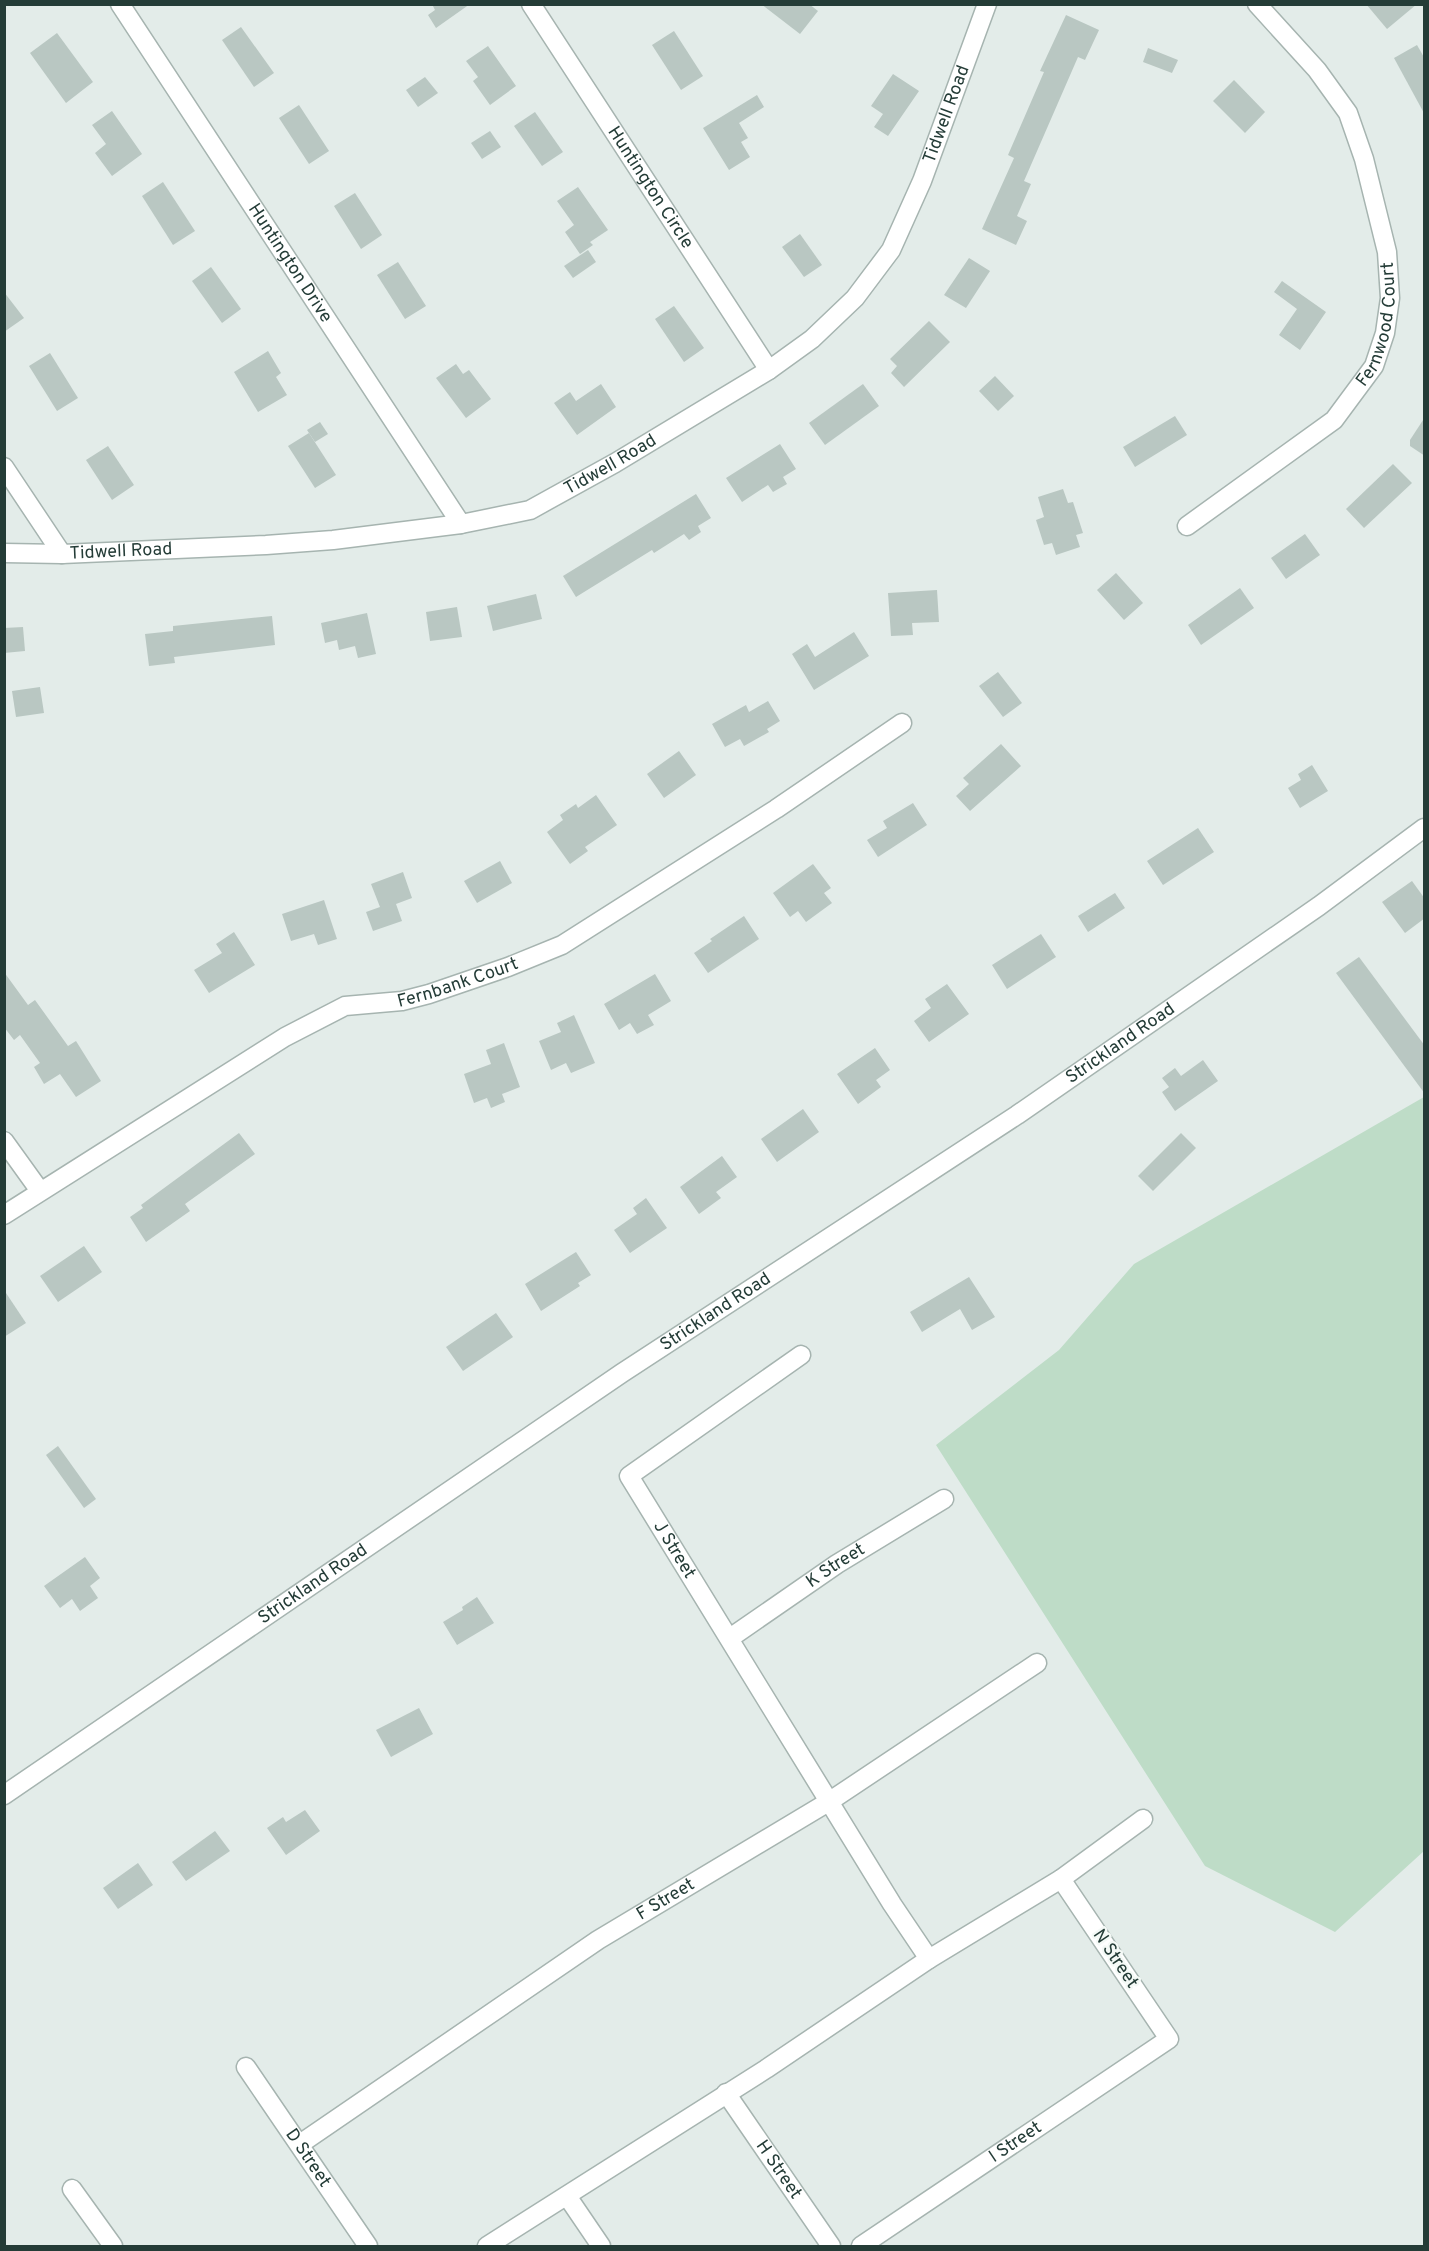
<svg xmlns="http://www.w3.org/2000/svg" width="1429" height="2251" font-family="Overpass,sans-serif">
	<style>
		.green { fill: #bedcc7 }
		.building { fill: #b9c7c2 }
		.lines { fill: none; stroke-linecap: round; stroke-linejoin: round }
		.minor-casing { stroke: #a6b4b0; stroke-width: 21 }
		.minor { stroke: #fff; stroke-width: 18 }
		.labels { text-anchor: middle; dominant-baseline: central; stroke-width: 4.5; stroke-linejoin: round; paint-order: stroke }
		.street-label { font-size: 18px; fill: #243c37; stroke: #f4f9f6 }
	</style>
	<rect width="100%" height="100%" fill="#e3ece9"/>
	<polygon class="green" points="1424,1097 1424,1851 1335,1932 1205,1866 936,1445 1059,1350 1134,1264"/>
	<g class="building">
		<polygon points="432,4 470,4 436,28 428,15 435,10"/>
		<polygon points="761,4 809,4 818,11 800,34"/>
		<polygon points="1366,4 1417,4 1387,29"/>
		<polygon points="1066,15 1099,30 1085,60 1078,57 1024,181 1031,184 1017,216 1027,221 1016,245 982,229 1014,158 1008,155 1044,72 1040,71"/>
		<polygon points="241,27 274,73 254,87 222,40"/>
		<polygon points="674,31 703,76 681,90 652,45"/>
		<polygon points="57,33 93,82 66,103 30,53"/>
		<polygon points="1417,45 1425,59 1425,115 1394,58"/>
		<polygon points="488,46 516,86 490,105 473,81 478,77 466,61"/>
		<polygon points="1148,48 1178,60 1172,73 1143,62"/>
		<polygon points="893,74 919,91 888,136 874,127 883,114 871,106"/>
		<polygon points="425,77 438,93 418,107 406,90"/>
		<polygon points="1234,80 1265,112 1245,133 1213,101"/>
		<polygon points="757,95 764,107 739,123 748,138 741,142 750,157 729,170 703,128"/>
		<polygon points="299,105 329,151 309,164 279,118"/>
		<polygon points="112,111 142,154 112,176 95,153 106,144 92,125"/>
		<polygon points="535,112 563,152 542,166 514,126"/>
		<polygon points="490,131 501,147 482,159 471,143"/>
		<polygon points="163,182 195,231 173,245 142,196"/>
		<polygon points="578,187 608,230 590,242 593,245 580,254 565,232 574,225 557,201"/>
		<polygon points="355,193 382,235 361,249 334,206"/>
		<polygon points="800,234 822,265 804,277 782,247"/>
		<polygon points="588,250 596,262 573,278 564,266"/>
		<polygon points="969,258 990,271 966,308 944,295"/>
		<polygon points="398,262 426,306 405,319 377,275"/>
		<polygon points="211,267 241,309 222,323 192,281"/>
		<polygon points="1282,281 1326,312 1300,350 1279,335 1297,309 1274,292"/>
		<polygon points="4,292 24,318 4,332"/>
		<polygon points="674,306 704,348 684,362 655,319"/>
		<polygon points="929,321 950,342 904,387 891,373 897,366 890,359"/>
		<polygon points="268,351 281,373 276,377 287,395 258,412 234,372"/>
		<polygon points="50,353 78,398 57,411 29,366"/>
		<polygon points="456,364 463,374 469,370 491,399 466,418 436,378"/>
		<polygon points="995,376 1014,396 998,411 979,391"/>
		<polygon points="601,384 616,407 577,435 554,403 570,392 576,401"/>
		<polygon points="863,384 879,406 825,445 809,423"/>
		<polygon points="1175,416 1187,435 1135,467 1123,447"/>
		<polygon points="1425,417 1425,456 1410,446 1410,440"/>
		<polygon points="320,422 328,434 315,442 307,430"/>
		<polygon points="309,433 336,475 315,488 288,446"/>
		<polygon points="780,444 796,469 783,477 787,484 773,492 768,485 742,502 726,478"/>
		<polygon points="108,446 134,485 112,500 86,460"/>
		<polygon points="1393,464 1412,483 1364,528 1346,509"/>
		<polygon points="1063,489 1068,503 1073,502 1083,533 1076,535 1080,547 1056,555 1052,543 1044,545 1036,520 1044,517 1038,497"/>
		<polygon points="696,494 711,518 698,526 701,532 689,540 684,534 654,553 652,550 576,597 563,576"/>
		<polygon points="1305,534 1320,555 1286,579 1271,558"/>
		<polygon points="1116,573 1143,603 1124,620 1097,590"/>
		<polygon points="1240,588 1254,608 1201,645 1188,625"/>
		<polygon points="937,590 939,622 912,623 913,635 891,636 888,593"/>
		<polygon points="536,594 542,619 493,631 487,606"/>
		<polygon points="457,607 462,637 430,641 426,612"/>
		<polygon points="367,613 376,654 358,658 355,646 339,650 337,640 325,643 321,623"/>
		<polygon points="272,616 275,645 174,657 175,663 149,666 145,634 173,631 173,626"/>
		<polygon points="23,627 25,651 4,653 4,628"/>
		<polygon points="854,632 869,656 814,690 792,654 807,644 815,657"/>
		<polygon points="998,672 1022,703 1003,717 979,686"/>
		<polygon points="40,687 44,713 16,717 12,691"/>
		<polygon points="768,701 780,721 767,729 769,732 744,746 740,739 725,747 712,724 746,705 749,712"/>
		<polygon points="1001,744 1021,766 970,811 956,796 969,784 963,778"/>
		<polygon points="679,751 696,775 664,798 647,774"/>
		<polygon points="1312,765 1328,791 1300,808 1288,788 1301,780 1298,774"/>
		<polygon points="596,795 617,825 585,847 588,851 570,864 547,832 563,820 560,815 576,804 578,808"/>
		<polygon points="913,803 927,825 878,857 867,840 887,828 883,821"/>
		<polygon points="1198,828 1214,852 1163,885 1147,861"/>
		<polygon points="500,861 512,883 477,903 464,881"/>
		<polygon points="813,864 831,888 824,893 832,903 806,922 798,911 790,917 773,893"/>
		<polygon points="403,872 412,898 396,904 402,921 373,931 366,912 380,907 371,884"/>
		<polygon points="1412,881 1425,899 1425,918 1405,933 1382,902"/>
		<polygon points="1115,893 1125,908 1088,932 1078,916"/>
		<polygon points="324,900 337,939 318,945 314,934 291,941 282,914"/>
		<polygon points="744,916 759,939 708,973 694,953 712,941 710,939"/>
		<polygon points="234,932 255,965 209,993 194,970 222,953 216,944"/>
		<polygon points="1041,934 1056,957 1007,989 992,965"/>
		<polygon points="1359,957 1425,1046 1425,1094 1336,973"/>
		<polygon points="4,972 28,1005 35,1000 68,1046 76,1041 101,1081 76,1097 60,1074 44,1084 34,1067 40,1063 20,1035 14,1040 4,1027"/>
		<polygon points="655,974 671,1001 648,1015 654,1025 637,1034 630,1023 619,1030 604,1004"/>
		<polygon points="947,984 969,1014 929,1042 914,1021 931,1008 925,999"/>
		<polygon points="574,1015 595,1063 571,1073 566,1063 551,1070 539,1041 561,1032 557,1023"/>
		<polygon points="504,1043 520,1087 502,1094 505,1102 491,1108 487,1098 474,1103 464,1074 491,1064 486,1050"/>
		<polygon points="875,1048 890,1070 876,1080 881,1087 858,1104 837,1074"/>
		<polygon points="1203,1060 1218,1081 1175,1111 1162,1092 1169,1087 1162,1078 1175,1068 1181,1076"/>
		<polygon points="803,1109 819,1132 777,1162 761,1139"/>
		<polygon points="239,1133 255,1154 185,1204 190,1211 146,1242 130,1217 143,1208 141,1205"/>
		<polygon points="1181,1133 1196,1148 1153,1191 1138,1176"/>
		<polygon points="722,1156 737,1177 716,1192 721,1198 699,1214 680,1187"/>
		<polygon points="646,1198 667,1228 630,1253 614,1230 637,1214 633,1208"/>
		<polygon points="84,1246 102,1272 58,1302 40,1276"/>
		<polygon points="576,1252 591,1275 578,1283 580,1286 541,1311 525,1284"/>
		<polygon points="969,1277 995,1317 972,1330 960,1309 922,1332 910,1312"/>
		<polygon points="4,1290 26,1323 4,1337"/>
		<polygon points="496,1313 513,1337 463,1371 446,1347"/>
		<polygon points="58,1446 96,1499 84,1508 46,1455"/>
		<polygon points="85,1557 100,1578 90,1586 98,1598 80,1611 72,1599 60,1608 44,1586"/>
		<polygon points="477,1597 494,1623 457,1645 443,1622 463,1610 462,1607"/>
		<polygon points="419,1708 433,1734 391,1757 376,1730"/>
		<polygon points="305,1810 320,1831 286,1855 267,1828 283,1817 286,1822"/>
		<polygon points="215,1831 230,1851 186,1881 172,1862"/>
		<polygon points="138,1863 153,1885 118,1909 103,1888"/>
	</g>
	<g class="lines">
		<g class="minor-casing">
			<g id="minor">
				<path id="s1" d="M120,4l341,520"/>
				<path id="s2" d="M531,4l238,366"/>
				<polyline points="4,467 62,554"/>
				<path id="s3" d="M1187,526l147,-106 40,-54 11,-33 5,-35 -3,-46 -23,-93 -16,-46 -31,-43 -60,-66"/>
				<path id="s4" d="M4,553l58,1 204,-9 67,-5 128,-16 69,-14 85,-47 154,-93 43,-31 43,-41 36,-48 31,-69 65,-177"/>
				<polyline points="4,1141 40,1191"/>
				<path id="s5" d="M4,1215l281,-178 60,-31 57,-5 27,-7 79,-27 54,-22 214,-136 126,-86"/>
				<path id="s6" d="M801,1355l-172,121 263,428 37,55"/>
				<path id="s7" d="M730,1638l107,-74 107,-65"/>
				<path id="s8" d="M4,1795l618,-422 395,-258 302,-209 105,-78"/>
				<path id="s9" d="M246,2067l122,179"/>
				<path id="s10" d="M726,2093l105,153"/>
				<path id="s11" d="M300,2144l298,-204 232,-139 207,-138"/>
				<polyline points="72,2189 113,2246"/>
				<polyline points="567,2196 601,2246"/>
				<polyline points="487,2246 766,2069 929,1959 1061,1879 1143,1819"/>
				<path id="s12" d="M861,2246l308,-207 -108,-160"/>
			</g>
		</g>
		<use href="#minor" class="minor"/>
	</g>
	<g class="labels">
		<g class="street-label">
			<text stroke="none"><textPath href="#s4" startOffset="1125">Tidwell Road</textPath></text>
			<text stroke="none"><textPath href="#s2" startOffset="219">Huntington Circle</textPath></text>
			<text stroke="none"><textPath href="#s1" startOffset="310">Huntington Drive</textPath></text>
			<text stroke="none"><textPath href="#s3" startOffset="290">Fernwood Court</textPath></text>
			<text stroke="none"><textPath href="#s4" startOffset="621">Tidwell Road</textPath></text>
			<text stroke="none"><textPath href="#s4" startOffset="117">Tidwell Road</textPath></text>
			<text stroke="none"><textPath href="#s5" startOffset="516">Fernbank Court</textPath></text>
			<text stroke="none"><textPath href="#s8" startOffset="1346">Strickland Road</textPath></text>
			<text stroke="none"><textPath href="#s8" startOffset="860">Strickland Road</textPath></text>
			<text stroke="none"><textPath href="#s6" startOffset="297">J Street</textPath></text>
			<text stroke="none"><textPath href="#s7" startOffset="128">K Street</textPath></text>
			<text stroke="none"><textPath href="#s8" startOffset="374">Strickland Road</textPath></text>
			<text stroke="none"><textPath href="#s11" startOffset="440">F Street</textPath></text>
			<text transform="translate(1115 1959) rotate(56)">N Street</text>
			<text stroke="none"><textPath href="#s12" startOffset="186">I Street</textPath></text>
			<text stroke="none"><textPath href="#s9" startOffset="110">D Street</textPath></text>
			<text stroke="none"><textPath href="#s10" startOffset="93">H Street</textPath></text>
		</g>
	</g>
	<rect width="1429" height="2251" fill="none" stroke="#243c37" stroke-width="12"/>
</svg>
